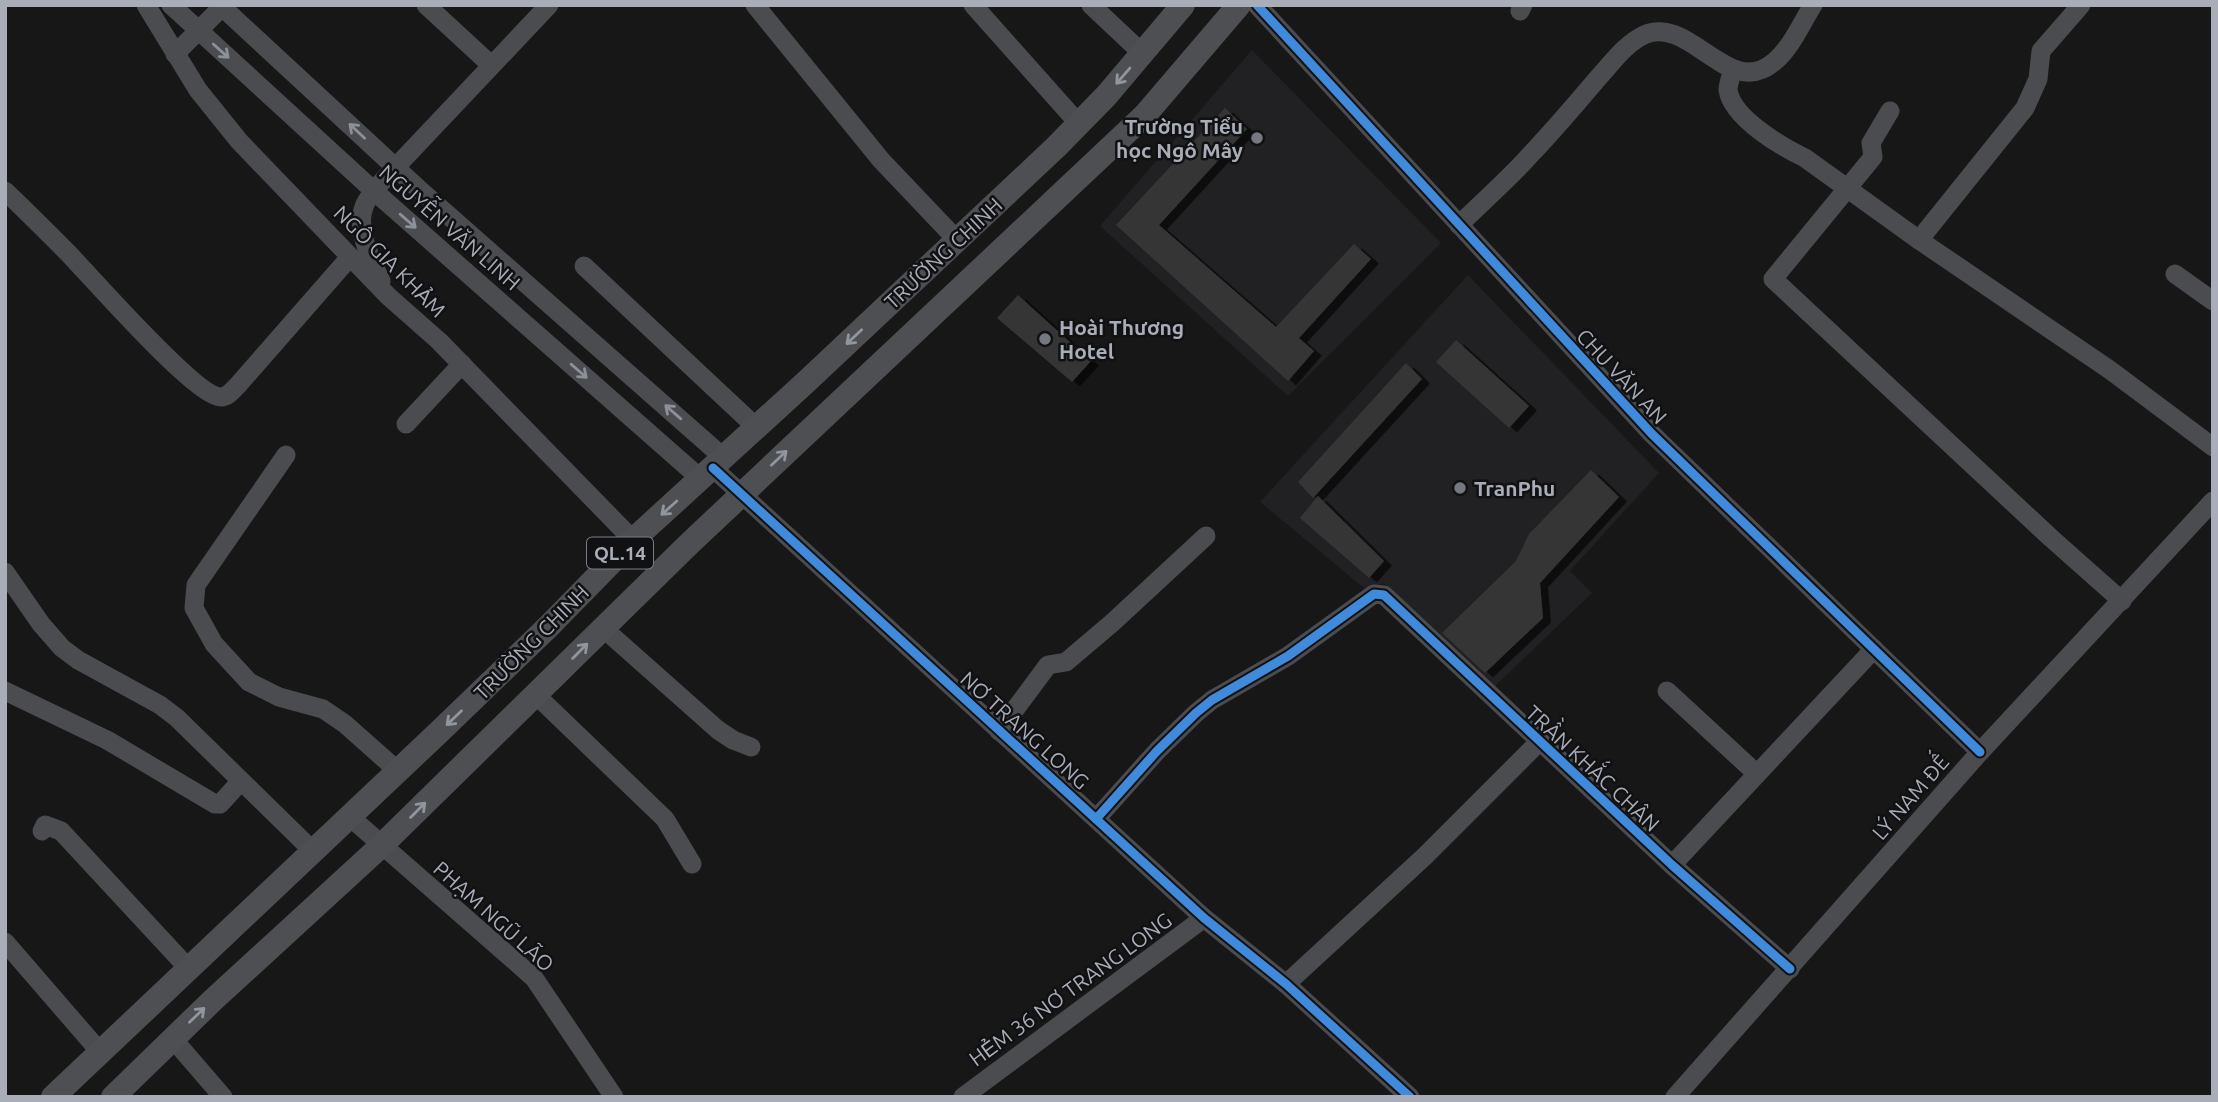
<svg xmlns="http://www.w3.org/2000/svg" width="2218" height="1102" font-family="Ubuntu,sans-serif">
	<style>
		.built { fill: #212123 }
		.building { fill: #353536; filter: url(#shadow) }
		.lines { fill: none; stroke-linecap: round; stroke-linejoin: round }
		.minor { stroke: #4b4c50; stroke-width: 19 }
		.major { stroke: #4d4f52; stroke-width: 24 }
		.cycleway-casing { stroke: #111113; stroke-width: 13 }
		.cycleway { stroke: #408adc; stroke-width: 9 }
		.oneway { stroke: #8c9099 }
		.oneway2 { stroke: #91969e }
		.poi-dot { fill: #757880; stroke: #111113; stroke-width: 2.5 }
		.labels { text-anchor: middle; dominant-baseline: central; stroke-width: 5; stroke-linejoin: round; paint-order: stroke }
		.shield { fill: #111113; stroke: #7b7e86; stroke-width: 2 }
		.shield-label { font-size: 19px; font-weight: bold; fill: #a8adb8 }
		.poi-label { font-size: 21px; font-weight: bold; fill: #a8adb8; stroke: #111113; text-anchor: start }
		.street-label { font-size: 21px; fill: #a8adb8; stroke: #111113 }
	</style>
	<defs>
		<filter id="shadow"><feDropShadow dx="8" dy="4.5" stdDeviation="0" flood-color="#0009"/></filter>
	</defs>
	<rect width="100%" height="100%" fill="#171717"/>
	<g class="built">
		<polygon points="1252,50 1441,243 1288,396 1100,226"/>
		<polygon points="1468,275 1659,473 1570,571 1592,593 1494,687 1384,583 1365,589 1260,502"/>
	</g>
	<g class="building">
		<polygon points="1225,108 1247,129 1159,225 1276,327 1354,244 1371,259 1299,338 1314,351 1288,381 1116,225"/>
		<polygon points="1018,295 1091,361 1072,382 997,318"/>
		<polygon points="1456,340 1529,406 1509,428 1436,362"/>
		<polygon points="1406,363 1422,379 1313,498 1298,482"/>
		<polygon points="1591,470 1619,497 1540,583 1543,618 1485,673 1442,633 1516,561 1529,534"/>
		<polygon points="1318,496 1384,561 1369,578 1300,518"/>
	</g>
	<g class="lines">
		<g class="minor">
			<polyline points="146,5 198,90 239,141 388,296 439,341 633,540"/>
			<polyline points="171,5 374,191 701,479"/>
			<polyline points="220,5 422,192 724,458"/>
			<polyline points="426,5 491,65"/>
			<polyline points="755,5 881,160 957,240"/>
			<polyline points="973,5 1079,124"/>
			<polyline points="1091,5 1143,54"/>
			<polyline points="1257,5 1652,434 1980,752"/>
			<polyline points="1520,11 1523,5"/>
			<polyline points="175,54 224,5"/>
			<path d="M1733,69c-2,7 -5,15 -5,21 4,28 54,57 77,68l114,82 191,130 103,77"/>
			<polyline points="1890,111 1871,143 1873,157 1773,279 2051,538 2122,601"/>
			<path d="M5,191c21,20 41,40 61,60 23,23 129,146 155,146 7,0 12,-7 17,-12l112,-128"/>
			<path d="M1459,225c24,-24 50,-46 72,-71 23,-24 45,-50 67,-76 14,-15 27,-34 46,-43 46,-21 85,66 130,27 17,-14 27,-38 39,-57"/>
			<polyline points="1919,240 2025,108 2038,79 2041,51 2081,5"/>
			<polyline points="584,266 757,428"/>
			<polyline points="2175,274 2213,301"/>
			<path d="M381,281c-9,-20 -26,-51 -17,-74 2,-7 8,-13 12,-19l173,-183"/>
			<polyline points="406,424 462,364"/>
			<polyline points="286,455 196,585 194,608 214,644 249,682 279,697 323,709 345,724 398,771"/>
			<polyline points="713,468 1204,918 1286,984 1410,1097"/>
			<polyline points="5,572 41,624 62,648 78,660 160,705 177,718 313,851"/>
			<polyline points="603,628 718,730 733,740 751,747"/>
			<polyline points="5,691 107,740 215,804 220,804 241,781"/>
			<polyline points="1667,691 1757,774"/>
			<polyline points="535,694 665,819 692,864"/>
			<polyline points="999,731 1048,665 1066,662 1112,623 1206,536"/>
			<polyline points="349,816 534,978 614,1097"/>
			<polyline points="1096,819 1157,751 1196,713 1212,700 1288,656 1374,594 1384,595 1672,865 1790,969"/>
			<polyline points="42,831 45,825 61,831 189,969"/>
			<polyline points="1672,865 1874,649"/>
			<polyline points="5,942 101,1053"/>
			<polyline points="1286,984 1425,856 1539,742"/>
			<polyline points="173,1039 223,1097"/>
			<polyline points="963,1097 1204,918"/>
			<polyline points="1675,1097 1980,752 2213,501"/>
		</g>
		<g class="major">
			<polyline points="53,1097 438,733 549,626 633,540 806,382 1056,147 1106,96 1183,5"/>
			<polyline points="113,1097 213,1000 381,846 689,544 1145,115 1239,5"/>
		</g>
		<g class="cycleway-casing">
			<g id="cycleway">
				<polyline points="1257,5 1652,434 1980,752"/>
				<polyline points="713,468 1204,918 1286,984 1410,1097"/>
				<polyline points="1096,819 1157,751 1196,713 1212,700 1288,656 1374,594 1384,595 1672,865 1790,969"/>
			</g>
		</g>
		<use href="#cycleway" class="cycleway"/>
	</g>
	<defs><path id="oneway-shaft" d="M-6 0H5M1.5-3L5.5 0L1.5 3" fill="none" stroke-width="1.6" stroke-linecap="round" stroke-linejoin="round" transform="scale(1.75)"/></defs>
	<g class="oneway">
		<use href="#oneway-shaft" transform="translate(221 51) rotate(42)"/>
		<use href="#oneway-shaft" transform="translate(357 131) rotate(-137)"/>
		<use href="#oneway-shaft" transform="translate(408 221) rotate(41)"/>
		<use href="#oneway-shaft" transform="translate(579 371) rotate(41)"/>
		<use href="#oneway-shaft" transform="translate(673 412) rotate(-139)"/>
	</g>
	<g class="oneway2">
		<use href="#oneway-shaft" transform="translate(1123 76) rotate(131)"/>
		<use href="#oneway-shaft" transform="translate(854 337) rotate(137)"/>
		<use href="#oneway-shaft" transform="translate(779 458) rotate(-43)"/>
		<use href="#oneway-shaft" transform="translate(669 508) rotate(138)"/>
		<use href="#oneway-shaft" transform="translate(580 651) rotate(-45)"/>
		<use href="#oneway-shaft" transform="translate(454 718) rotate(136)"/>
		<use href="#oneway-shaft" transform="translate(418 810) rotate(-45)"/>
		<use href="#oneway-shaft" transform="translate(197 1015) rotate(-44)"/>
	</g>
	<g class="poi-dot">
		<circle cx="1257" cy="138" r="7"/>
		<circle cx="1045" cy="339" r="7"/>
		<circle cx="1460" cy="488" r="7"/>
	</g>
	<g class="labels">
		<rect class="shield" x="587" y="537.5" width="66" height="31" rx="5"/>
		<g class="shield-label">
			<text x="620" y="553">QL.14</text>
		</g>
		<g class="poi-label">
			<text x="1243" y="126" text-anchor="end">Trường Tiểu<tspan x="1243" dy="24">học Ngô Mây</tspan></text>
			<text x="1059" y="327">Hoài Thương<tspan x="1059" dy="24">Hotel</tspan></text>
			<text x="1474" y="488">TranPhu</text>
		</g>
		<g class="street-label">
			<text transform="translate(450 227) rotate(41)">NGUYỄN VĂN LINH</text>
			<text transform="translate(943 253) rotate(-43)">TRƯỜNG CHINH</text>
			<text transform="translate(390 261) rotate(45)">NGÔ GIA KHẢM</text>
			<text transform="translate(1622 376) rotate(47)">CHU VĂN AN</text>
			<text transform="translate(531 642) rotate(-45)">TRƯỜNG CHINH</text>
			<text transform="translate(1025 730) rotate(42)">NƠ TRANG LONG</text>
			<text transform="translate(1593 768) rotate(43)">TRẦN KHẮC CHÂN</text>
			<text transform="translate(1910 797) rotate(-49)">LÝ NAM ĐẾ</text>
			<text transform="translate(494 916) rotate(42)">PHẠM NGŨ LÃO</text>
			<text transform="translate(1070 989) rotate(-36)">HẺM 36 NƠ TRANG LONG</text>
		</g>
	</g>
	<rect width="2218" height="1102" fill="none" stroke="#a8adb8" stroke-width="14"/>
</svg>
